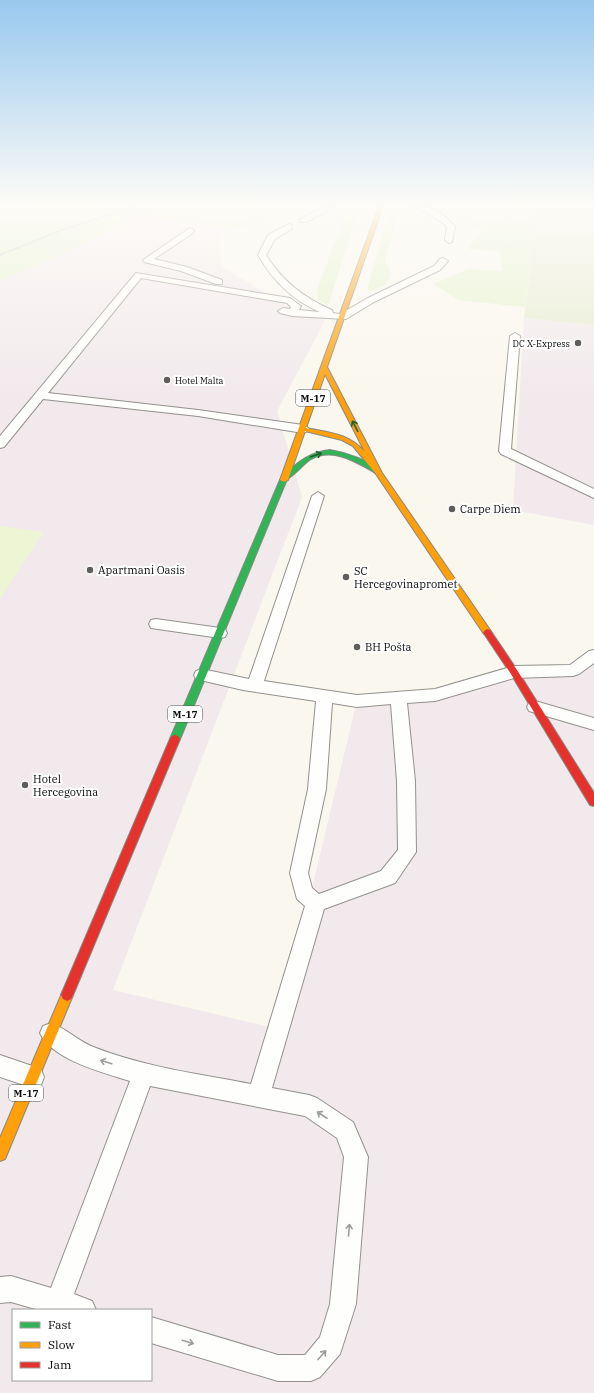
<svg xmlns="http://www.w3.org/2000/svg" width="594" height="1393" font-family="'IBM Plex Serif',serif">
	<style>
		.industrial { fill: #f1e9ec; fill-rule: evenodd }
		.green { fill: #e3f2cb }
		.cemetery { fill: #e6ebd0 }
		.pitch { fill: #edf5d5 }
		.lines { fill: none; stroke-linecap: round; stroke-linejoin: round }
		.lane-casing { stroke: #93918d; stroke-width: 2 }
		.fast-casing { stroke: #898884; stroke-width: 2 }
		.slow-casing { stroke: #898884; stroke-width: 2 }
		.jam-casing { stroke: #898884; stroke-width: 2 }
		.path { stroke: #b7b6b5; stroke-width: 1.5; stroke-dasharray: 2.5 1; stroke-linecap: butt }
		.lane { fill: #fefefc; fill-rule: evenodd }
		.fast { fill: #30b455; fill-rule: evenodd }
		.slow { fill: #ff9f0a; fill-rule: evenodd }
		.jam { fill: #e5322d; fill-rule: evenodd }
		.oneway { stroke: #1e6030 }
		.oneway2 { stroke: #9d9d9c }
		.poi-dot { fill: #5f5e5a; stroke: #fff; stroke-width: 1.5 }
		.labels { text-anchor: middle; dominant-baseline: central; stroke-width: 4; stroke-linejoin: round; paint-order: stroke }
		.far-poi-label { font-size: 9px; fill: #0b0b0b; stroke: #fff; text-anchor: end }
		.shield { fill: #fff; stroke: #545454; stroke-width: 1 }
		.shield-label { font-size: 10px; font-weight: bold; fill: #0b0b0b }
		.poi-label { font-size: 11px; fill: #0b0b0b; stroke: #fff; text-anchor: start }
	</style>
	<rect width="100%" height="100%" fill="#faf7ee"/>
	<g class="industrial">
		<path d="M112,206h122l-3,4 -75,-3 -8,9 88,13 -17,10 2,27 56,34 48,21 -48,90 25,86 -189,493 165,39 79,-328 78,-6 79,-23 59,-2 21,-15v738h-594v-1113l56,-23 70,-35 -4,-6 -16,-8zM13,1310h138v70h-138z"/>
		<polygon points="524,318 594,325 594,525 513,510"/>
	</g>
	<g class="green">
		<polygon points="20,206 112,206 107,209 122,216 126,222 56,257 0,280 0,215"/>
		<polygon points="234,206 301,206 236,229 148,217 156,207 231,210"/>
		<polygon points="348,206 360,206 328,306 318,300 317,290"/>
		<polygon points="391,206 401,208 385,260 391,274 386,285 372,291 367,289"/>
		<polygon points="427,206 538,206 525,307 459,300 433,284 468,269 502,271 500,251 467,249 482,231"/>
	</g>
	<polygon class="cemetery" points="538,206 594,206 594,325 524,318"/>
	<polygon class="pitch" points="0,526 44,532 0,599"/>
	<g class="lines">
		<g class="lane-casing">
			<g id="lane">
				<polygon points="325,206 336,206 306,222 300,222 299,220"/>
				<path d="M414,206c16,0 32,8 41,21l-3,15 -3,1 -4,-3 2,-13 -5,-5z"/>
				<path d="M289,224l3,1v4l-17,10 -9,16c16,26 38,43 66,55l1,3 7,1 28,-16 66,-32 6,-7 3,-1 5,3 -8,9 -66,32 -28,17 -54,-3 -12,-3 -2,-2 5,-3 7,1 1,-2 -4,-4 -146,-25 -93,115 150,17 105,15 4,2 2,2 -2,2 -4,2 -105,-17 -155,-17 -39,48 -4,1v-12l136,-163 154,25 11,8 -2,4 21,2c-28,-12 -47,-31 -62,-57l10,-20z"/>
				<polygon points="190,228 194,231 193,233 154,259 187,267 222,280 222,284 216,284 181,271 144,262 143,260"/>
				<polygon points="515,333 520,336 511,449 594,489 594,498 501,454 499,451 510,336"/>
				<path d="M318,492l6,4 -60,185 93,14 78,-6 79,-23 56,-1 19,-14 5,-1v13l-15,11 -6,2 -59,2 -79,23 -28,2 8,78 1,71 -21,31 -71,26 -52,179 37,7 8,3 36,24 15,35 -12,147 -16,50 -20,23 -9,4h-33l-127,-38v-26l127,38h27l15,-18 10,-33 14,-147 -7,-19 -32,-22 -155,-30 -76,208 18,7 4,9h-57l-28,-8 -11,1v-26l11,-1 40,12 79,-207c-25,-8 -78,-21 -90,-48l3,-7 8,-3c16,6 28,19 45,25 49,19 103,26 155,36l54,-178 -8,-7 -7,-26 18,-84 8,-88 -73,-11 -47,-11 -2,-4 2,-4 6,-2 47,10 63,-183zM332,703l25,4 34,-3 6,77 1,69 -17,21 -62,23 -7,-6 -4,-15 18,-84z"/>
				<polygon points="156,619 220,628 225,629 227,633 225,637 220,638 151,628 149,624 151,620"/>
				<polygon points="535,701 594,718 594,730 529,711 527,707 529,703"/>
				<polygon points="0,1055 41,1069 44,1077 41,1085 33,1088 0,1077"/>
			</g>
		</g>
		<g class="fast-casing">
			<path id="fast" d="M330,450c17,3 39,10 51,22l-1,1h-4c-20,-11 -42,-26 -65,-14 -9,6 -15,15 -24,20l-107,260 -2,3h-6l-2,-3 110,-259c4,-3 2,-3 6,-7 13,-12 25,-21 44,-23z"/>
		</g>
		<g class="slow-casing">
			<g id="slow">
				<path d="M379,206h4l-56,161 55,106 108,157 1,2 -1,2h-6l-108,-160 -23,-28 -11,-6 -37,-9 -17,49 -4,2 -4,-2zM325,374l40,78c-17,-19 -35,-19 -59,-24z"/>
				<polygon points="67,989 71,991 73,995 5,1159 0,1161 0,1138 63,991"/>
			</g>
		</g>
		<g class="jam-casing">
			<g id="jam">
				<polygon points="487,629 490,630 517,670 594,793 594,806 590,805 511,674 483,632"/>
				<polygon points="175,735 178,736 180,739 73,995 71,999 67,1001 63,999 61,995 170,739 172,736"/>
			</g>
		</g>
		<polyline class="path" points="0,255 62,230 137,206"/>
		<use href="#lane" class="lane"/>
		<use href="#fast" class="fast"/>
		<use href="#slow" class="slow"/>
		<use href="#jam" class="jam"/>
	</g>
	<defs><path id="oneway-shaft" d="M-6 0H5M1.5-3L5.5 0L1.5 3" fill="none" stroke-width="1.6" stroke-linecap="round" stroke-linejoin="round"/></defs>
	<g class="oneway">
		<use href="#oneway-shaft" transform="translate(355 426) rotate(-117)"/>
		<use href="#oneway-shaft" transform="translate(316 455) rotate(-19)"/>
	</g>
	<g class="oneway2">
		<use href="#oneway-shaft" transform="translate(106 1062) rotate(-163)"/>
		<use href="#oneway-shaft" transform="translate(322 1115) rotate(-147)"/>
		<use href="#oneway-shaft" transform="translate(349 1230) rotate(-85)"/>
		<use href="#oneway-shaft" transform="translate(188 1342) rotate(17)"/>
		<use href="#oneway-shaft" transform="translate(322 1355) rotate(-49)"/>
	</g>
	<linearGradient id="sky" x2="0" y2="1"><stop stop-color="#98c8ee"/><stop offset="0.51" stop-color="#fdfbf7"/><stop offset="1" stop-color="#fdfbf7" stop-opacity="0"/></linearGradient>
	<rect width="594" height="401" fill="url(#sky)"/>
	<g class="poi-dot">
		<circle cx="578" cy="343" r="4"/>
		<circle cx="167" cy="380" r="4"/>
		<circle cx="452" cy="509" r="4"/>
		<circle cx="90" cy="570" r="4"/>
		<circle cx="346" cy="577" r="4"/>
		<circle cx="357" cy="647" r="4"/>
		<circle cx="25" cy="785" r="4"/>
	</g>
	<g class="labels">
		<g class="far-poi-label">
			<text x="570" y="343">DC X-Express</text>
			<text x="175" y="380" text-anchor="start">Hotel Malta</text>
		</g>
		<g class="shield">
			<rect x="296" y="390" width="34" height="16" rx="3"/>
			<rect x="168" y="706" width="34" height="16" rx="3"/>
			<rect x="9" y="1085" width="34" height="16" rx="3"/>
		</g>
		<g class="shield-label">
			<text x="313" y="398">M-17</text>
			<text x="185" y="714">M-17</text>
			<text x="26" y="1093">M-17</text>
		</g>
		<g class="poi-label">
			<text x="460" y="509">Carpe Diem</text>
			<text x="98" y="570">Apartmani Oasis</text>
			<text x="354" y="571">SC<tspan x="354" dy="13">Hercegovinapromet</tspan></text>
			<text x="365" y="647">BH Pošta</text>
			<text x="33" y="779">Hotel<tspan x="33" dy="13">Hercegovina</tspan></text>
		</g>
	</g>
	<rect x="12" y="1309" width="140" height="72" fill="#ffffff" stroke="#9d9d9d"/>
	<rect x="20" y="1322" width="20" height="6" fill="#30b455" stroke="#9d9d9d"/>
	<text x="48" y="1329" font-size="12" fill="#0b0b0b">Fast</text>
	<rect x="20" y="1342" width="20" height="6" fill="#ff9f0a" stroke="#9d9d9d"/>
	<text x="48" y="1349" font-size="12" fill="#0b0b0b">Slow</text>
	<rect x="20" y="1362" width="20" height="6" fill="#e5322d" stroke="#9d9d9d"/>
	<text x="48" y="1369" font-size="12" fill="#0b0b0b">Jam</text>
</svg>
